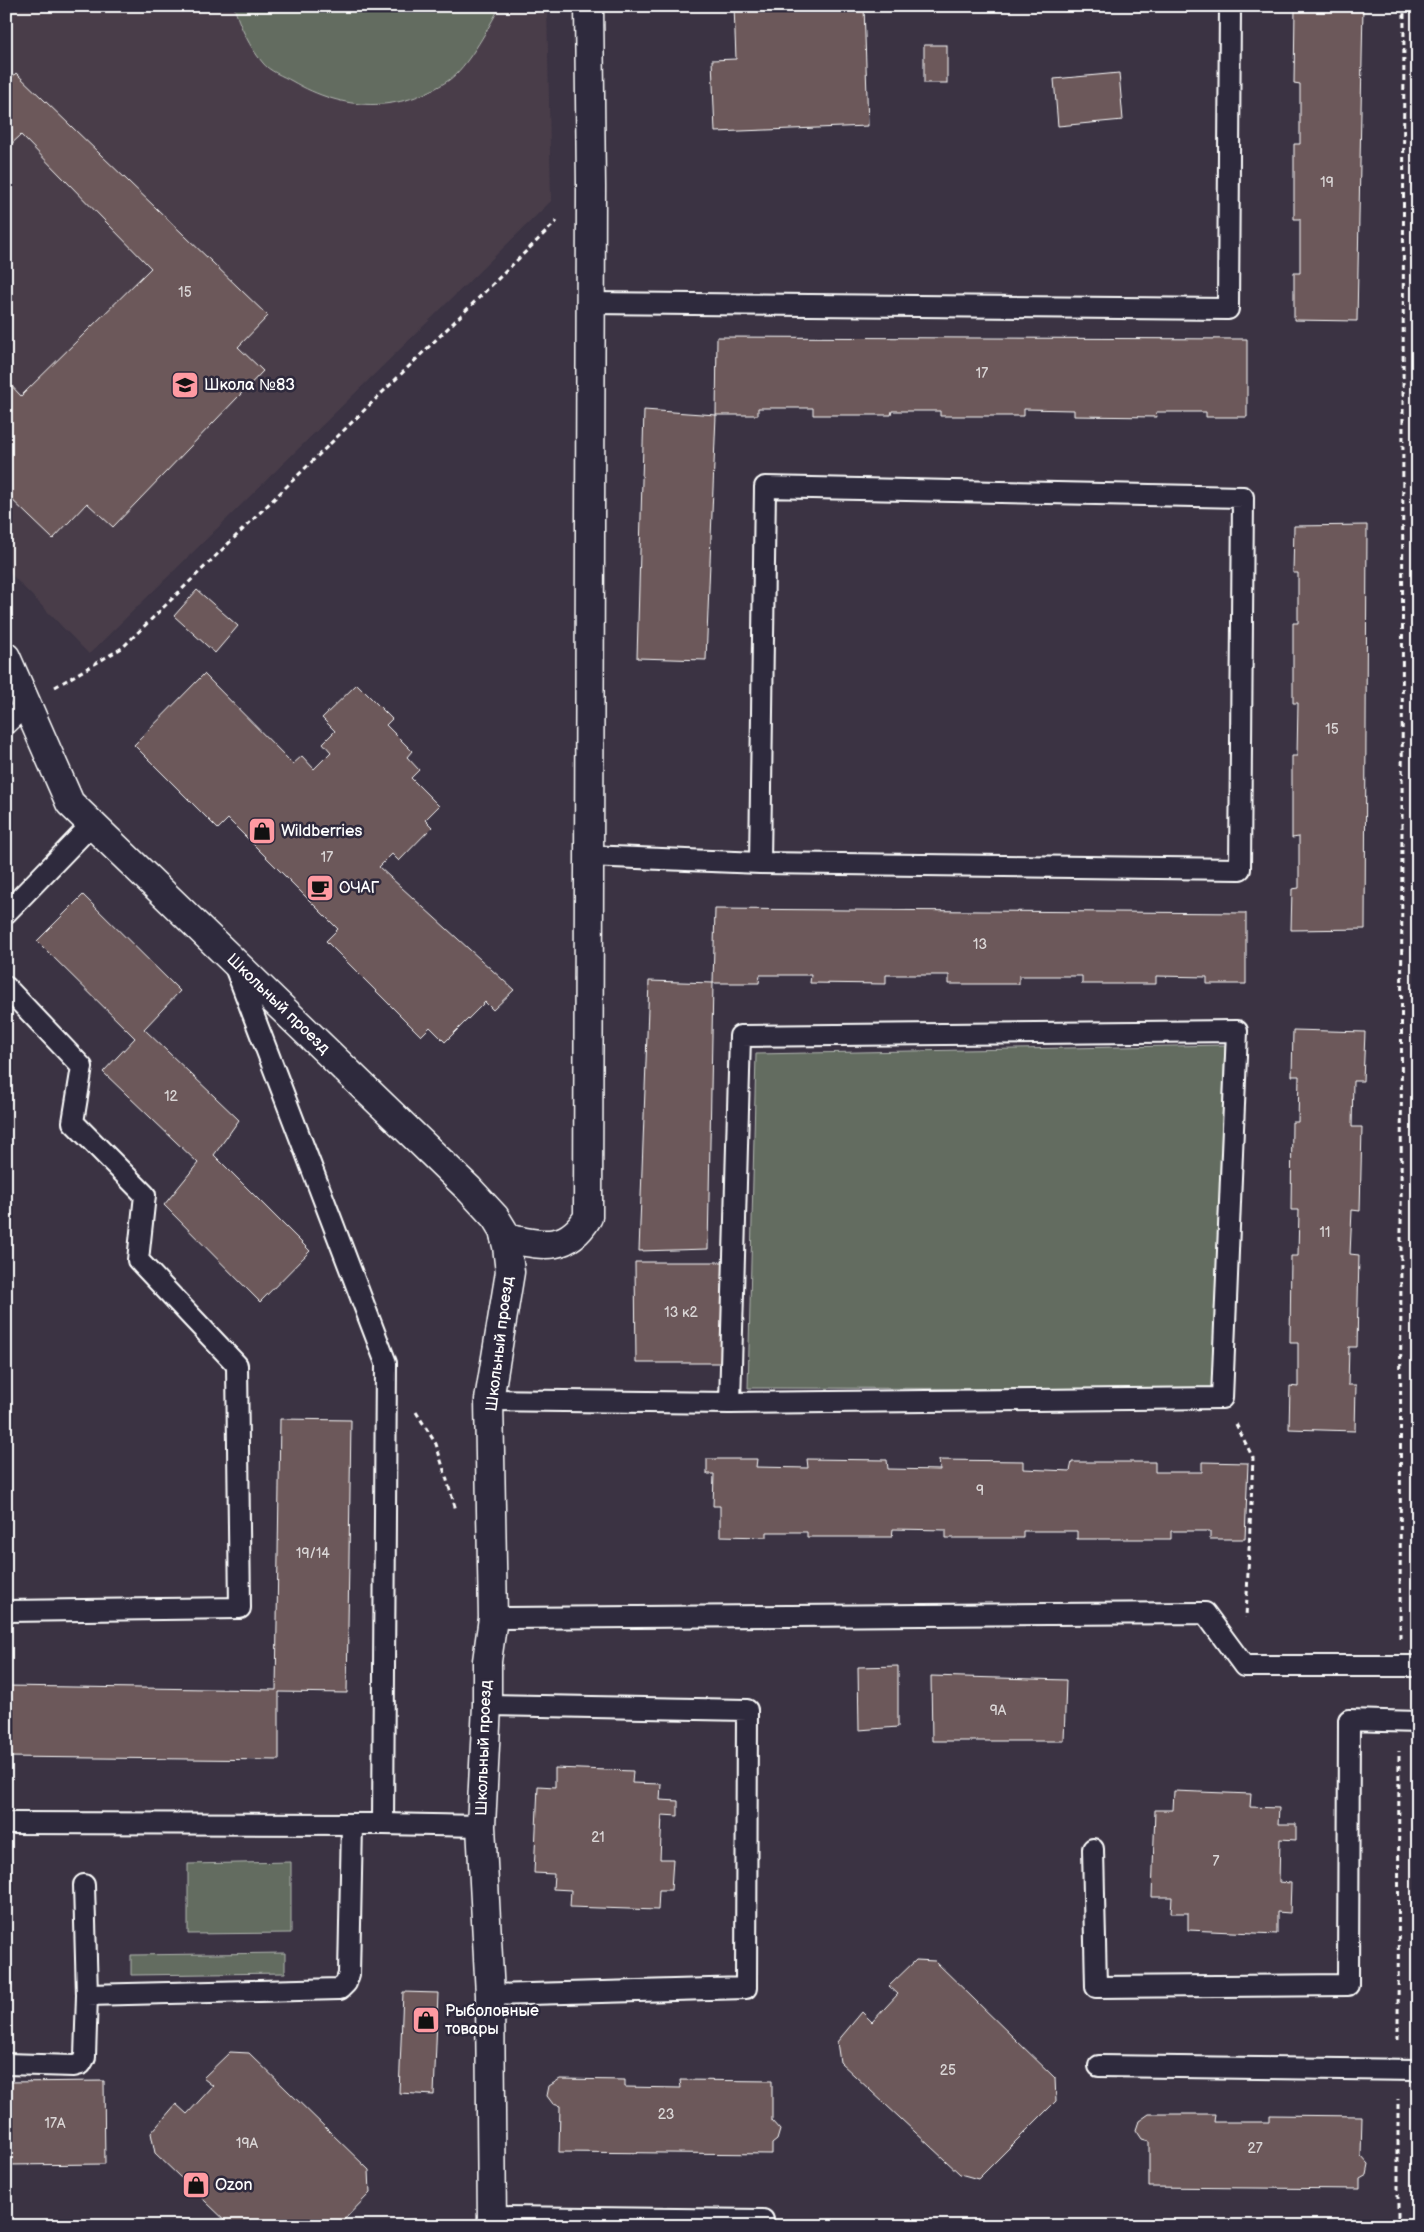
<svg xmlns="http://www.w3.org/2000/svg" width="1424" height="2232" font-family="'Balsamiq Sans',sans-serif">
	<style>
		.built { fill: #4a3e4a }
		.green { fill: #636c60; stroke: #b1b6b0 }
		.building { fill: #6c595a; stroke: #fff }
		.lines { fill: none; stroke-linecap: round; stroke-linejoin: round }
		.service-casing { stroke: #fff; stroke-width: 24 }
		.minor-casing { stroke: #fff; stroke-width: 31 }
		.path { stroke: #fff; stroke-width: 3; stroke-dasharray: 5 4; stroke-linecap: butt }
		.service { stroke: #2f2a3d; stroke-width: 20 }
		.minor { stroke: #2f2a3d; stroke-width: 28 }
		.labels { text-anchor: middle; dominant-baseline: central; stroke-width: 5; stroke-linejoin: round; paint-order: stroke }
		.number-label { font-size: 14px; fill: #dad6d6 }
		.poi-label { font-size: 16px; fill: #fff; stroke: #2f2a3d; text-anchor: start }
		.street-label { font-size: 16px; fill: #fff; stroke: #2f2a3d }
	</style>
	<rect width="100%" height="100%" fill="#3b3343"/>
	<filter id="ink" filterUnits="userSpaceOnUse"><feTurbulence type="fractalNoise" baseFrequency=".02" numOctaves="2"/><feDisplacementMap in="SourceGraphic" scale="10" xChannelSelector="R" yChannelSelector="G"/><feConvolveMatrix kernelMatrix="1 2 1 2 8 2 1 2 1" color-interpolation-filters="sRGB"/></filter>
	<g filter="url(#ink)">
		<polygon class="built" points="6,6 547,6 551,201 89,654 6,569"/>
		<g class="green">
			<path d="M234,6h264l-1,6c-11,20 -30,55 -48,68 -50,34 -106,31 -157,1 -9,-5 -23,-10 -29,-18 -13,-15 -24,-38 -29,-57z"/>
			<polygon points="1225,1045 1212,1389 748,1388 756,1054"/>
			<polygon points="291,1862 291,1933 188,1934 188,1864"/>
			<polygon points="285,1953 285,1973 131,1975 131,1955"/>
		</g>
		<g class="building">
			<polygon points="734,6 864,6 868,126 715,132 712,60 736,59"/>
			<polygon points="1301,6 1363,6 1357,321 1294,320 1294,273 1300,273 1300,219 1294,219 1294,144 1300,144 1300,84 1294,83 1295,8 1301,8"/>
			<rect x="924" y="45" width="23" height="38"/>
			<polygon points="16,73 268,316 238,347 263,371 113,527 87,503 53,539 6,494 6,380 21,396 151,268 21,135 6,149 6,84"/>
			<polygon points="1119,73 1123,120 1058,126 1054,79"/>
			<polygon points="717,337 1247,339 1247,417 1206,417 1206,412 1156,412 1157,417 1074,416 1074,410 1024,409 1024,416 940,416 940,411 892,411 891,415 813,415 813,408 758,408 758,415 716,415"/>
			<polygon points="644,410 716,415 706,660 637,658"/>
			<polygon points="1367,525 1365,929 1291,930 1292,889 1299,888 1299,837 1292,838 1292,756 1297,756 1298,703 1293,703 1293,623 1298,623 1298,573 1293,573 1294,526"/>
			<polygon points="197,590 238,626 215,653 174,616"/>
			<polygon points="204,674 293,764 302,756 314,769 331,752 323,743 335,731 322,718 357,684 392,719 386,725 412,751 407,757 419,770 411,778 439,806 425,820 432,827 399,861 392,854 379,867 514,990 493,1010 485,1002 445,1042 430,1027 421,1036 326,941 338,929 228,819 218,829 134,745"/>
			<polygon points="83,895 180,991 144,1029 239,1120 214,1155 310,1251 260,1302 164,1205 198,1163 103,1072 135,1038 37,941"/>
			<polygon points="715,909 1246,913 1246,984 1207,984 1207,977 1156,976 1156,984 1082,984 1082,976 1019,976 1019,984 949,984 949,975 886,975 886,984 810,983 811,975 760,975 759,983 713,983"/>
			<polygon points="649,981 713,983 708,1249 639,1251"/>
			<polygon points="1293,1030 1365,1032 1363,1081 1353,1081 1352,1127 1362,1127 1360,1211 1352,1210 1350,1254 1359,1255 1357,1347 1349,1347 1348,1385 1356,1385 1355,1431 1289,1429 1290,1386 1298,1387 1298,1343 1290,1343 1291,1256 1298,1256 1299,1210 1291,1210 1292,1122 1298,1122 1299,1076 1292,1076"/>
			<polygon points="635,1262 727,1262 727,1363 636,1363"/>
			<polygon points="280,1419 351,1420 347,1693 279,1692 279,1760 6,1757 6,1686 276,1690"/>
			<polygon points="707,1459 757,1459 756,1467 808,1468 807,1459 887,1460 888,1469 940,1470 939,1460 1023,1461 1023,1469 1070,1471 1072,1462 1155,1462 1155,1472 1202,1472 1202,1462 1248,1463 1245,1539 1210,1539 1210,1531 1171,1531 1171,1539 1077,1539 1077,1531 1023,1531 1023,1538 946,1538 946,1530 893,1529 892,1537 807,1537 807,1532 767,1532 767,1537 720,1536 720,1506 713,1506 714,1474 707,1474"/>
			<polygon points="898,1666 898,1727 859,1730 858,1667"/>
			<polygon points="931,1676 1066,1680 1064,1741 932,1741"/>
			<polygon points="555,1768 633,1771 632,1783 661,1784 660,1800 678,1801 678,1816 662,1815 660,1859 673,1859 671,1890 659,1890 658,1910 570,1907 571,1890 553,1889 554,1874 534,1873 538,1786 555,1787"/>
			<polygon points="1174,1791 1251,1794 1250,1807 1279,1808 1278,1824 1296,1824 1296,1840 1280,1839 1279,1882 1291,1883 1290,1913 1277,1912 1277,1934 1188,1930 1188,1913 1171,1913 1172,1897 1152,1897 1155,1810 1173,1810"/>
			<polygon points="916,1960 935,1961 1055,2078 1056,2101 978,2179 960,2174 840,2062 837,2042 862,2012 872,2022 898,1994 889,1986"/>
			<polygon points="403,1992 438,1993 434,2095 399,2093"/>
			<polygon points="230,2052 249,2053 369,2170 370,2193 338,2226 231,2226 155,2153 151,2133 176,2104 187,2114 213,2086 203,2078"/>
			<polygon points="560,2079 625,2080 625,2087 681,2088 680,2080 772,2081 772,2121 780,2130 777,2140 772,2144 772,2154 559,2152 560,2106 553,2104 547,2096 549,2086"/>
			<polygon points="104,2081 105,2164 6,2165 6,2082"/>
			<polygon points="1149,2114 1215,2114 1214,2122 1270,2122 1270,2115 1362,2116 1361,2156 1369,2165 1367,2175 1360,2179 1360,2189 1149,2187 1149,2141 1142,2139 1136,2130 1139,2121"/>
		</g>
		<g class="lines">
			<g class="service-casing">
				<g id="service">
					<polyline points="590,303 1228,309 1230,6"/>
					<polyline points="6,724 28,703"/>
					<polyline points="588,856 760,863 1240,869 1243,497 765,487 760,863"/>
					<polyline points="6,913 93,823"/>
					<polyline points="235,967 386,1363 383,1824"/>
					<polyline points="6,987 82,1067 73,1122 145,1195 138,1260 237,1365 240,1608 6,1611"/>
					<polyline points="489,1400 730,1403 1222,1398 1237,1031 740,1036 730,1403"/>
					<polyline points="493,1618 1205,1613 1244,1666 1418,1666"/>
					<polyline points="487,1705 747,1710 746,1988 490,1995"/>
					<polyline points="6,1823 383,1824 481,1826"/>
					<polyline points="1093,1849 1096,1987 1348,1985 1349,1720 1418,1722"/>
					<polyline points="84,1885 87,1995"/>
					<polyline points="6,2064 74,2066 81,2064 85,2057 87,1995 340,1989 346,1983 349,1974 352,1824"/>
					<polyline points="1099,2066 1418,2070"/>
					<polyline points="492,2217 763,2220"/>
				</g>
			</g>
			<g class="minor-casing">
				<g id="minor">
					<polyline points="6,657 70,803 469,1189 495,1217 503,1230 507,1246 510,1272 489,1400 493,1618 487,1661 487,1705 481,1826 490,1995 492,2226"/>
					<path d="M505,1238c36,7 62,15 83,-21l3,-1030 -2,-181"/>
				</g>
			</g>
			<g class="path">
				<polyline points="55,687 122,648 557,221"/>
				<polyline points="416,1412 436,1444 456,1510"/>
				<polyline points="1236,1424 1253,1458 1246,1618"/>
				<polyline points="1400,1638 1404,6"/>
				<polyline points="1398,2040 1399,1751"/>
				<polyline points="1398,2226 1398,2099"/>
			</g>
			<use href="#service" class="service"/>
			<use href="#minor" class="minor"/>
		</g>
	</g>
	<defs>
		<g id="school-square" transform="scale(1.4375)"><rect x="-9" y="-9" width="18" height="18" rx="4" fill="#ff9aa2" stroke="#2f2a3d"/><path d="M0-5L7-2L0 1L-7-2ZM-4 1L0 2.5L4 1V4Q0 6-4 4Z" fill="#111"/></g>
		<g id="shop-square" transform="scale(1.4375)"><rect x="-9" y="-9" width="18" height="18" rx="4" fill="#ff9aa2" stroke="#2f2a3d"/><path d="M-5-2.5h2.3a2.7 3.5 0 0 1 5.4 0H5L5.5 6h-11ZM-1.5-2.5h3a1.5 2.3 0 0 0-3 0Z" fill="#111"/></g>
		<g id="cafe-square" transform="scale(1.4375)"><rect x="-9" y="-9" width="18" height="18" rx="4" fill="#ff9aa2" stroke="#2f2a3d"/><path d="M-5.5-4.5H6V0H3Q3 3.5 0 3.5H-2.5Q-5.5 3.5-5.5 0ZM3-3.2v2h1.7v-2ZM-6 4.5H4V6H-6Z" fill="#111"/></g>
	</defs>
	<g fill-rule="evenodd">
		<use href="#school-square" x="185" y="385"/>
		<use href="#shop-square" x="262" y="831"/>
		<use href="#cafe-square" x="320" y="888"/>
		<use href="#shop-square" x="426" y="2020"/>
		<use href="#shop-square" x="196" y="2185"/>
	</g>
	<g class="labels">
		<g class="number-label">
			<text x="1327" y="182">19</text>
			<text x="185" y="292">15</text>
			<text x="982" y="373">17</text>
			<text x="1332" y="729">15</text>
			<text x="327" y="857">17</text>
			<text x="980" y="944">13</text>
			<text x="171" y="1096">12</text>
			<text x="1325" y="1232">11</text>
			<text x="681" y="1312">13 к2</text>
			<text x="980" y="1490">9</text>
			<text x="313" y="1553">19/14</text>
			<text x="998" y="1710">9А</text>
			<text x="598" y="1837">21</text>
			<text x="1216" y="1861">7</text>
			<text x="948" y="2070">25</text>
			<text x="666" y="2114">23</text>
			<text x="55" y="2123">17А</text>
			<text x="247" y="2143">19А</text>
			<text x="1255" y="2148">27</text>
		</g>
		<g class="poi-label">
			<text x="204" y="385">Школа №83</text>
			<text x="281" y="831">Wildberries</text>
			<text x="339" y="888">ОЧАГ</text>
			<text x="445" y="2011">Рыболовные<tspan x="445" dy="18">товары</tspan></text>
			<text x="215" y="2185">Ozon</text>
		</g>
		<g class="street-label">
			<text transform="translate(278 1004) rotate(44)">Школьный проезд</text>
			<text transform="translate(500 1344) rotate(-83)">Школьный проезд</text>
			<text transform="translate(484 1748) rotate(-88)">Школьный проезд</text>
		</g>
	</g>
	<rect width="1424" height="2232" fill="none" stroke="#2f2a3d" stroke-width="25"/>
	<rect x="12" y="12" width="1399" height="2207" fill="none" stroke="#fff" stroke-width="2" filter="url(#ink)"/>
</svg>
